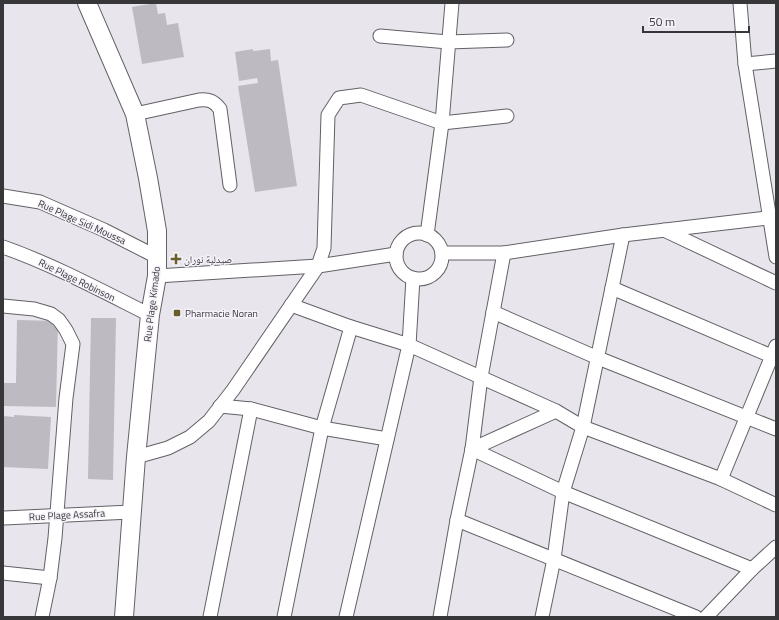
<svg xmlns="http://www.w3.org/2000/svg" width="779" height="620" font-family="'Titillium Web','Noto Naskh Arabic',sans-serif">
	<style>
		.building { fill: #bdbac1 }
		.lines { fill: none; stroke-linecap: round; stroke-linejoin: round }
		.street-casing { stroke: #636066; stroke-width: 15 }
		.secondary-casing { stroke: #636066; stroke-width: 20 }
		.street { stroke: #fff; stroke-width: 13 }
		.secondary { stroke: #fff; stroke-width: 18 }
		.poi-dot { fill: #6a5f2b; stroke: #f5f2f9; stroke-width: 1.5 }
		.labels { text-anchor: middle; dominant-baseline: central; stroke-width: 3; stroke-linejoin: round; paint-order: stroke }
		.street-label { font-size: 10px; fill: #373639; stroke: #f5f2f9 }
		.poi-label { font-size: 10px; fill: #373639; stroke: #f5f2f9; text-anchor: start }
	</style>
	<rect width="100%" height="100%" fill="#e8e5ec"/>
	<g class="building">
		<polygon points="156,3 158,14 165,13 167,25 178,23 184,57 142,64 132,7"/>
		<polygon points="253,49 253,51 270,49 271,61 278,60 297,186 255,192 238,86 258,83 257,78 239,81 235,52"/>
		<polygon points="91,318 116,318 113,480 88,479"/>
		<polygon points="17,320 58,321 56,407 3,406 3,383 16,383"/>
		<polygon points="14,415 51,417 48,469 3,467 3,416 14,417"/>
	</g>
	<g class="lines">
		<g class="street-casing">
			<g id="street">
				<polyline points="740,3 745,64 776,257"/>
				<polyline points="380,36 448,42 507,40"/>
				<polyline points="745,64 776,61"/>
				<path d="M135,114l64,-14c10,-1 15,1 21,9l10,76"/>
				<polyline points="3,196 40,202 104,230 157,257"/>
				<polyline points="664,230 776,283"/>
				<circle cx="419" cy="256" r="23"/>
				<polyline points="427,235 442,123 452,3"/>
				<path d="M3,247c51,18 99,44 147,68"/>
				<polyline points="442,253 504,253 623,235 776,217"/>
				<polyline points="157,276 318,266 396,254"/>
				<polyline points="612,288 776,358"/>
				<polyline points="291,305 351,327 409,345 556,411 583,427 721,479 776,505"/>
				<polyline points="3,306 34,309 51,314 59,320 66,330 73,344 66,398 55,538 50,578 42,617"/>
				<polyline points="493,312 598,358 776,429"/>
				<polyline points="220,406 251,409 322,428 387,439"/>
				<polyline points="472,449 563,492 752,569"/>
				<polyline points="472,449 556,411"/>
				<polyline points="136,457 168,448 190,437 209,421 233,390 318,266 324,248 328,115 339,98 361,95 442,123 507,116"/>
				<polyline points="721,479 776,346"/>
				<polyline points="4,518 131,512"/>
				<polyline points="457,520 696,617"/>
				<polyline points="3,573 50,578"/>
				<polyline points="210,617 251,409"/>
				<polyline points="284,617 322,428 351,327"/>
				<polyline points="346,617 409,345 413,278"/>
				<polyline points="440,617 457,520 472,449 481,377 504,253"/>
				<polyline points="542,617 554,559 563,492 583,427 623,235"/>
				<polyline points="706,617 752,569 776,547"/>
			</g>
		</g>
		<g class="secondary-casing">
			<polyline id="secondary" points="87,3 135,114 148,178 157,231 157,276 150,315 136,457 124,617"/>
		</g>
		<use href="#street" class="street"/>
		<use href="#secondary" class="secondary"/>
	</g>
	<g class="poi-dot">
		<path d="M174 253h4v4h4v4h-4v4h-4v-4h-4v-4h4z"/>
		<rect x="173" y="309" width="8" height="8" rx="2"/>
	</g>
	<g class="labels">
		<g class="street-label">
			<text transform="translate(82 222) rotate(24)">Rue Plage Sidi Moussa</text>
			<text transform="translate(77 280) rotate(26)">Rue Plage Robinson</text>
			<text transform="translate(152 304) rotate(-83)">Rue Plage Kimado</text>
			<text transform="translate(67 515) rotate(-3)">Rue Plage Assafra</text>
		</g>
		<g class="poi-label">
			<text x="184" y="259">صيدلية نوران</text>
			<text x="185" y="313">Pharmacie Noran</text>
		</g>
	</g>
	<rect width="779" height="620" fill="none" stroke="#373639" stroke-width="8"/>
	<path d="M643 26v6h106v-6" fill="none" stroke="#373639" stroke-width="2"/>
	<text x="649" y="26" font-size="12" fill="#373639" stroke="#f5f2f9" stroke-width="3" paint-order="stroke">50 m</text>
</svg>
